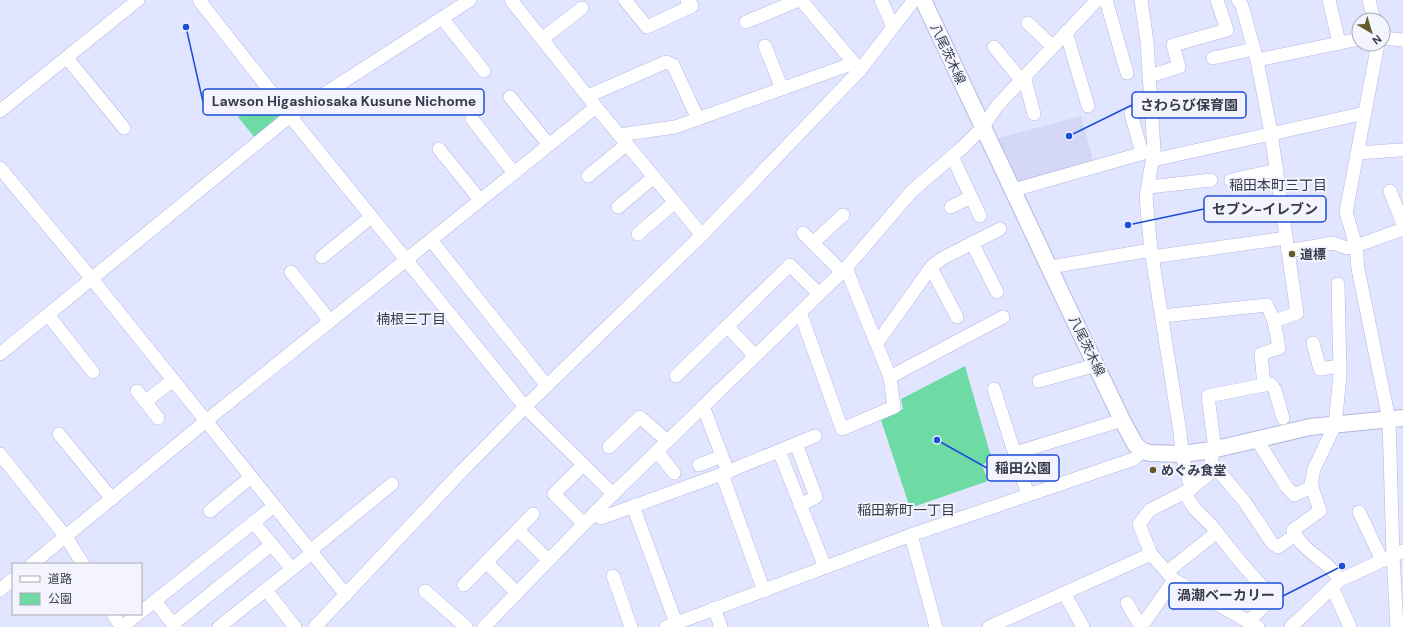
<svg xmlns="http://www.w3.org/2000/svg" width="1403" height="627" font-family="'DM Sans','Noto Sans JP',sans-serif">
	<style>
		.built { fill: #d4d8f6 }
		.green { fill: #6edaa4 }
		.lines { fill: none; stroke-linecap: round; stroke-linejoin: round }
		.minor-casing { stroke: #b3b7e0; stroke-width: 14 }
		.major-casing { stroke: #b3b7e0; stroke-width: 18 }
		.minor { stroke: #fff; stroke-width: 13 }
		.major { stroke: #fff; stroke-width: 16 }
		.poi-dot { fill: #645b28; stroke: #f3f4fd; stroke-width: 1.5 }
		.labels { text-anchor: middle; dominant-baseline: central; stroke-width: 4; stroke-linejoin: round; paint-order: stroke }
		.street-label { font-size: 13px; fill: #393b4c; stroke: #f3f4fd }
		.poi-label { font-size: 13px; font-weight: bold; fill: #393b4c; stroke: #f3f4fd; text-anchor: start }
		.neighbourhood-label { font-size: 14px; fill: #393b4c; stroke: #f3f4fd }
		.leader { fill: none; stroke: #1d4ed8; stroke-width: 1.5 }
		.callout-dot { fill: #1d4ed8; stroke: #f3f4fd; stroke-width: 1.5 }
		.callout { fill: #f3f4fd; stroke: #1d4ed8; stroke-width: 1.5 }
		.callout-label { font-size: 14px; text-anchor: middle; font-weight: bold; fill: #393b4c }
	</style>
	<rect width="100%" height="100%" fill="#e2e5ff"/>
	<polygon class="built" points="1081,116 1093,160 1018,183 996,139"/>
	<g class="green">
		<polygon points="263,96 281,116 255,138 238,117"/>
		<polygon points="965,366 992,460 982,465 988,481 910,508 881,420 903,409 901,399"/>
	</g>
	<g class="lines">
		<g class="minor-casing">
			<g id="minor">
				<polyline points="199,0 290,116 525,407 613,494"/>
				<polyline points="511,0 596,107 702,235"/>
				<polyline points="625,0 647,27 692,6 687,0"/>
				<polyline points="801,0 859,69"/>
				<polyline points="881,0 893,27"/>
				<polyline points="1106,0 1127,73"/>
				<polyline points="1141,0 1147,42 1154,150 1146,197 1151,250 1180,432 1182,454 1191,489 1150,510 1139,524 1151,554 1174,580 1258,627"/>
				<polyline points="1329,0 1339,43"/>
				<polyline points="1369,0 1374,20"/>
				<polyline points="442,18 484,71"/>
				<polyline points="746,22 799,0"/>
				<polyline points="1028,23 1052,46"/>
				<polyline points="1066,32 1088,106"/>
				<polyline points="1383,38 1403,40"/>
				<polyline points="542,39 582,8"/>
				<polyline points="1378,44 1346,212 1356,246 1358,269 1389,420 1393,556 1397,627"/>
				<polyline points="765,46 782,89"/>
				<polyline points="994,47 1021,80"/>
				<polyline points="67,58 124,128"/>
				<polyline points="1213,58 1254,49"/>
				<polyline points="1257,60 1359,39"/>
				<polyline points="1024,76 1034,114"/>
				<polyline points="1149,76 1179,67 1173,45 1227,30 1217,0"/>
				<polyline points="588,96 666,62 673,65 698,119"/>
				<polyline points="510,97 549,145"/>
				<polyline points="0,111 138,0"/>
				<polyline points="1131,114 1142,153"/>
				<polyline points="472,119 514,173"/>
				<polyline points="619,135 675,127 854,63"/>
				<polyline points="439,149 480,200"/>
				<polyline points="1357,153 1400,150"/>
				<polyline points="952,156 980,216"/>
				<polyline points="1153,160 1365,113"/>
				<polyline points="0,168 92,279 346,595"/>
				<polyline points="588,176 627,144"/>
				<polyline points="1231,180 1277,170"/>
				<polyline points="1149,187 1211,180"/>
				<polyline points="1013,190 1154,150"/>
				<polyline points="1390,191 1403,224"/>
				<polyline points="618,207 654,177"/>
				<polyline points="951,207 971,197"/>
				<polyline points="803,233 842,272"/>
				<polyline points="638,234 675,202"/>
				<polyline points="431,240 547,386"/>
				<polyline points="813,243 843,215"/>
				<polyline points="972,243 997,292"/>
				<polyline points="1288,251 1333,243 1347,248 1356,246 1403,229"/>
				<polyline points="322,257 371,217"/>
				<polyline points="1152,257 1286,238"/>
				<polyline points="1050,267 1151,250"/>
				<polyline points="931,268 957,317"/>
				<polyline points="291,272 330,321"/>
				<path d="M1338,284l2,91 -5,50 -21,44 -3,15 9,27 -27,19c6,15 22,25 34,35 5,5 9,10 13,15"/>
				<polyline points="800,312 842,429 894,407 890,377 846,268"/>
				<polyline points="48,315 93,372"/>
				<polyline points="1162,316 1267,305 1274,321"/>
				<polyline points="727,326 755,356"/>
				<polyline points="877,343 932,266 943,258 1000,229"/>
				<polyline points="1313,343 1320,369 1340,366"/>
				<polyline points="0,354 290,116 470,0"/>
				<polyline points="676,376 790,265 819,294"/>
				<polyline points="890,377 1003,317"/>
				<polyline points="1039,381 1096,365"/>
				<polyline points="1264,385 1271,384 1275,390 1283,418"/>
				<polyline points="994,389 1028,495"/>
				<polyline points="137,391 158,418"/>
				<polyline points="146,401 173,380"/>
				<polyline points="703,406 728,472"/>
				<polyline points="59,434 112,499"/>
				<polyline points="1257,440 1286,486 1294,495 1312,487"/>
				<polyline points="796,444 816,497 800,505"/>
				<polyline points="609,447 640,417 667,441"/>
				<polyline points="1215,450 1208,396 1264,385 1261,354 1279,348 1274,321 1297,313 1271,133 1257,60 1242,6 1238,0"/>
				<polyline points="657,451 674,473"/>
				<polyline points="779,451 825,567"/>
				<polyline points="1015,453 1122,420"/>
				<polyline points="0,454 66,537 83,564"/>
				<polyline points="1211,462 1244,501 1272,543 1278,547 1295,535"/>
				<polyline points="583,465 554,494 584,524"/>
				<polyline points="699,465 722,456"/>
				<polyline points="722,474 764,591"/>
				<polyline points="1191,489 1211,472 1212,458"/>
				<polyline points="1184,493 1195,509 1211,525 1238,559 1272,598 1248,622"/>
				<polyline points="633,506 676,623"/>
				<polyline points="210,511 251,477"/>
				<polyline points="595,512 601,518 722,474 815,436"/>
				<polyline points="1359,512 1382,560"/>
				<polyline points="253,522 292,569"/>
				<polyline points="518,530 548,560"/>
				<polyline points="911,535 936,627"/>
				<polyline points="310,551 392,484"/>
				<polyline points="486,562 517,593"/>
				<polyline points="32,564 206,421 596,107"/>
				<polyline points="1167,572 1217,532"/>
				<polyline points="613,576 631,627"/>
				<polyline points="464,585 533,514"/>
				<polyline points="1332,587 1350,627"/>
				<polyline points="0,590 13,579"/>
				<polyline points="266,590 295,627"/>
				<polyline points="425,591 466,627"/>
				<polyline points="1064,593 1083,627"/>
				<polyline points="155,601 175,627"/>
				<polyline points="1127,603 1141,627"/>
				<polyline points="714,608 721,627"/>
				<polyline points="141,612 274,506"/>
				<polyline points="113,614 121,627"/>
				<polyline points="173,624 272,544"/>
				<polyline points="122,627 138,614"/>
				<polyline points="219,627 312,553"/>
				<polyline points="315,627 461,472 525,407 702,235 860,70 914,0"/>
				<polyline points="484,627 613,494 846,268 912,191 963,147 983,127 997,106 1097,0"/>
				<polyline points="666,627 911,535 1134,459 1142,451"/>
				<polyline points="989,627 1151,554"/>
				<polyline points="1141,627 1174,580"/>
				<polyline points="1291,627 1340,580 1403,551"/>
			</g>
		</g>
		<g class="major-casing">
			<polyline id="major" points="923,0 1065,301 1122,420 1135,444 1142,451 1150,453 1182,454 1212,450 1310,427 1403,418"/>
		</g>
		<use href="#minor" class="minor"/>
		<use href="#major" class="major"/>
	</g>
	<g class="poi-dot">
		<circle cx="1292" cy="254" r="4"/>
		<circle cx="1153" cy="470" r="4"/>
	</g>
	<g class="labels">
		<g class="street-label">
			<text transform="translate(948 54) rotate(65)">八尾茨木線</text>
			<text transform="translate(1087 346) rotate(64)">八尾茨木線</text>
		</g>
		<g class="poi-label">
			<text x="1300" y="254">道標</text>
			<text x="1161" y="470">めぐみ食堂</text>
		</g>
		<g class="neighbourhood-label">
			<text x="1278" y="185">稲田本町三丁目</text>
			<text x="411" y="319">楠根三丁目</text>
			<text x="906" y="510">稲田新町一丁目</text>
		</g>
	</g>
	<path class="leader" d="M186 27L203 102M1069 136L1132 105M1128 225L1204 209M937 440L987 468M1342 566L1283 596"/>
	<g class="callout-dot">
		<circle cx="186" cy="27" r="4"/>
		<circle cx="1069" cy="136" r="4"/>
		<circle cx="1128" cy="225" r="4"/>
		<circle cx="937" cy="440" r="4"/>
		<circle cx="1342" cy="566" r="4"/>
	</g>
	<g class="callout">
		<rect x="203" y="89" width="281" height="26" rx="4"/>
		<rect x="1132" y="92" width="114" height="26" rx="4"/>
		<rect x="1204" y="196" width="122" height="26" rx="4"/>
		<rect x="987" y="455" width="72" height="26" rx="4"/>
		<rect x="1169" y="583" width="114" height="26" rx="4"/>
	</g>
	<g class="callout-label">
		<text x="344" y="106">Lawson Higashiosaka Kusune Nichome</text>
		<text x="1189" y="110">さわらび保育園</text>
		<text x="1265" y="214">セブン-イレブン</text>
		<text x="1023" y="473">稲田公園</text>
		<text x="1226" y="600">渦潮ベーカリー</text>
	</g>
	<rect x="12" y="563" width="130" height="52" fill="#f3f4fd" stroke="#a9aab6"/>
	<rect x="20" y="576" width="20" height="6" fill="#ffffff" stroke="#a9aab6"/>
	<text x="48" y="583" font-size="12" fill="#393b4c">道路</text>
	<rect x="20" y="593" width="20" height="12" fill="#6edaa4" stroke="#a9aab6"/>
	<text x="48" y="603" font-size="12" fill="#393b4c">公園</text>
	<g transform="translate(1371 32) rotate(142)"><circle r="19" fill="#f3f4fd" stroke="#a9aab6"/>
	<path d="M0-3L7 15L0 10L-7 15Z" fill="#645b28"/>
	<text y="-6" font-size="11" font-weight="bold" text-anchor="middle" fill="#393b4c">N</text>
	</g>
</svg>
